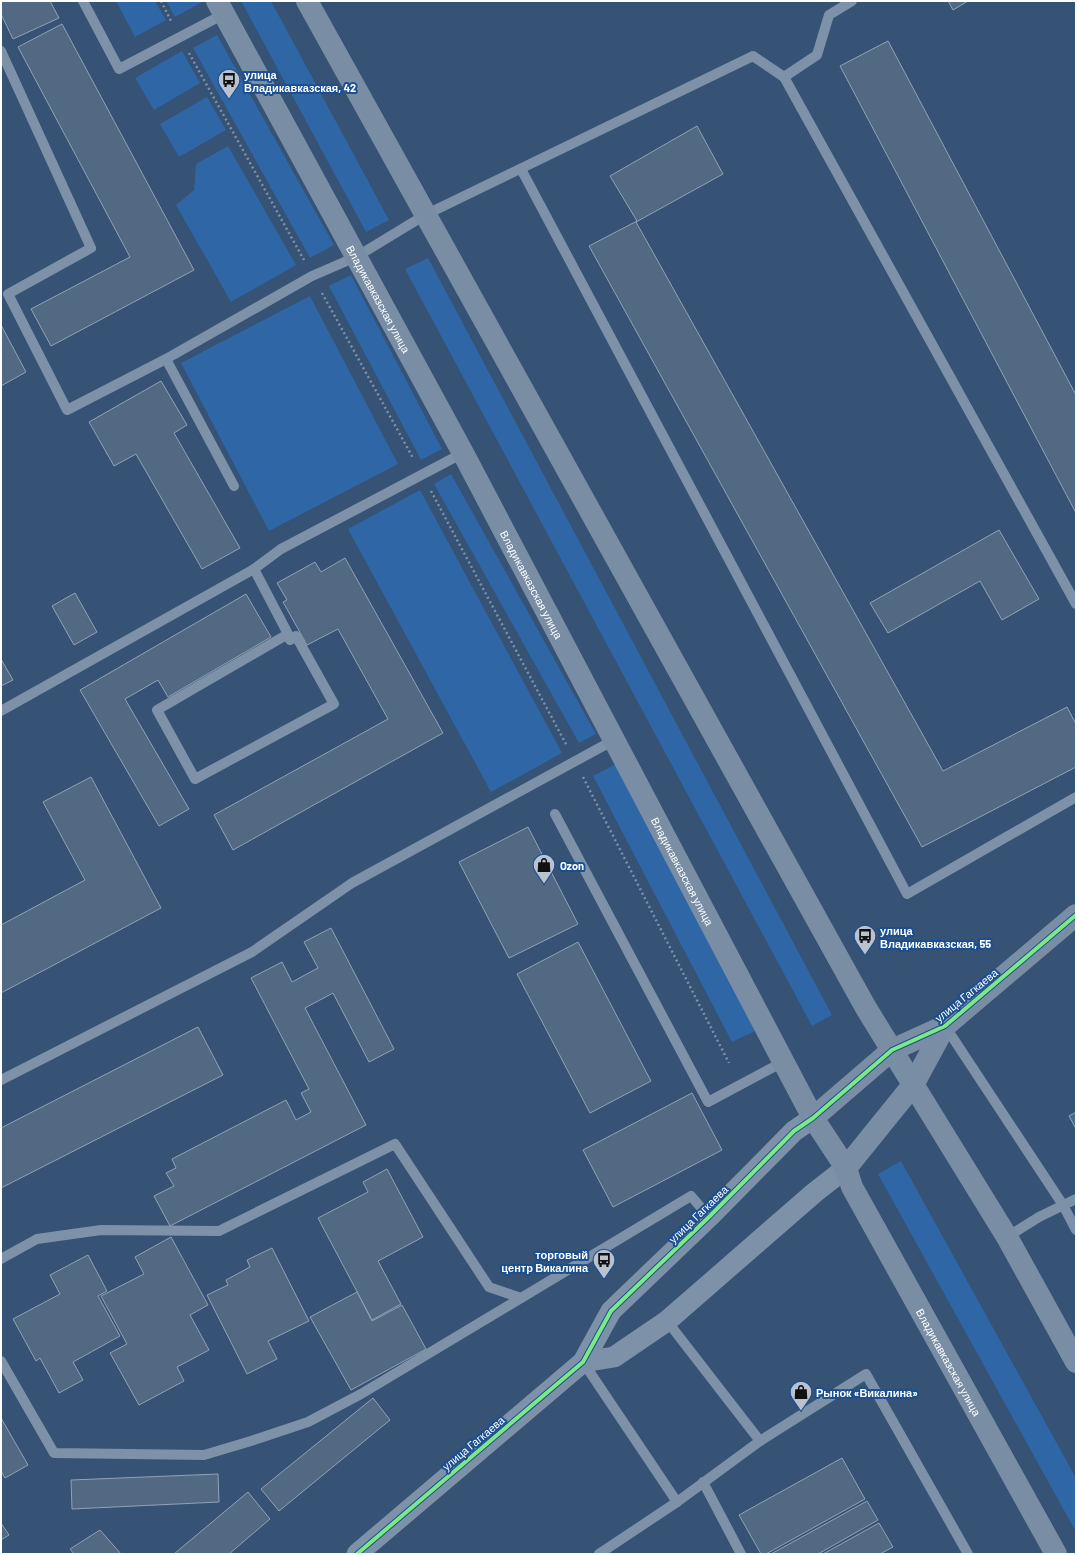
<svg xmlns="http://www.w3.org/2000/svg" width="1077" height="1555" font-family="Barlow,sans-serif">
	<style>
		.green { fill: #2f66a5 }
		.building { fill: #526984; stroke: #92a2b6 }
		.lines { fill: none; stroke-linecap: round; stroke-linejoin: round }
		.path { stroke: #7d92a8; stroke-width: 2.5; stroke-dasharray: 2 3; stroke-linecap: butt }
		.lane { stroke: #7d92a8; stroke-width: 10 }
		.street { stroke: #7d92a8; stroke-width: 21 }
		.secondary { stroke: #798da4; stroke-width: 22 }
		.cycleway-casing { stroke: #1b4f8f; stroke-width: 6 }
		.cycleway { stroke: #7ce984; stroke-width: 4 }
		.labels { text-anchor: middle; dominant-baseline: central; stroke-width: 4; stroke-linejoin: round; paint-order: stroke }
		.poi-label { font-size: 11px; font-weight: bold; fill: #fff; stroke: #1b4f8f; text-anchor: start }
		.street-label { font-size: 11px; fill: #fff; stroke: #1b4f8f }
	</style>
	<rect width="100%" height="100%" fill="#365274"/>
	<g class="green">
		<polygon points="116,1 155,1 166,20 135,37"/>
		<polygon points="166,1 204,1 175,17"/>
		<polygon points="241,1 271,1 389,220 366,232"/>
		<polygon points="217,35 334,245 310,258 193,48"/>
		<polygon points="182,51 200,83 154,110 135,78"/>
		<polygon points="207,97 226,130 179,157 160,124"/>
		<polygon points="228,146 296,265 231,302 176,205 194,190 196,164"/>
		<polygon points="428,258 832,1015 812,1026 405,269"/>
		<polygon points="351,275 442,449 421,460 329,286"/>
		<polygon points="310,296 398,464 269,531 181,363"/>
		<polygon points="451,474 596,734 579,743 434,484"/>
		<polygon points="420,490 562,753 491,792 348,529"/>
		<polygon points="616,764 755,1031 732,1042 593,776"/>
		<polygon points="901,1161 1076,1478 1076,1532 878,1174"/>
	</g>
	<g class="building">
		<polygon points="1,1 50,1 59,18 13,39 1,14"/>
		<polygon points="948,1 968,1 953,10"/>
		<polygon points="62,24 194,270 51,346 31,309 130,257 18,47"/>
		<polygon points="888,41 1076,395 1076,513 840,66"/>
		<polygon points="697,126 723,174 636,222 943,771 1067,707 1076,724 1076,767 922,847 589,246 637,221 610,176"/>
		<polygon points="1,325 26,372 1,386"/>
		<polygon points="161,381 187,425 174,433 240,548 202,569 136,454 114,466 89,422"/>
		<polygon points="999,530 1039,599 1002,620 980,581 888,633 870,603"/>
		<polygon points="345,558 443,733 233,850 214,815 388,719 338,629 307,645 283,602 287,600 277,583 315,562 321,572"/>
		<polygon points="75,593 97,632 74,645 52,606"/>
		<polygon points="246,594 271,637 168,697 158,680 125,699 189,809 159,826 80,690"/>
		<polygon points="1,659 13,680 1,686"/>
		<polygon points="91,777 161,908 1,993 1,925 85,880 43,802"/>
		<polygon points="528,827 578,924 509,958 459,862"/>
		<polygon points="331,928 394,1049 369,1062 333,993 305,1008 366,1125 170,1226 154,1196 174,1186 166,1173 176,1168 172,1159 286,1100 296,1120 311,1112 301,1093 309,1089 251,978 282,962 292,982 318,968 304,942"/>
		<polygon points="578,942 651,1081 590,1113 517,974"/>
		<polygon points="198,1027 223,1075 1,1188 1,1128"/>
		<polygon points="692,1093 722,1150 613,1207 583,1150"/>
		<polygon points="1076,1112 1076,1129 1069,1116"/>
		<polygon points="387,1169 423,1237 378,1261 401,1304 372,1320 318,1218 368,1192 363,1182"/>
		<polygon points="171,1237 208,1305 190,1315 209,1350 177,1367 184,1381 139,1405 110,1353 127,1344 101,1296 144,1274 135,1257"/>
		<polygon points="272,1248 309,1321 268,1341 277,1359 247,1374 207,1295 228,1285 226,1280 250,1267 247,1260"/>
		<polygon points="88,1255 107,1291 98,1296 120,1336 73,1362 83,1380 59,1393 40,1358 36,1361 13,1319 60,1294 50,1275"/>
		<polygon points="357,1292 372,1321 402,1305 426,1349 351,1390 310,1317"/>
		<polygon points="373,1398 390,1420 279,1511 261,1489"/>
		<polygon points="1,1418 28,1465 5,1478 1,1471"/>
		<polygon points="842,1458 865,1499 766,1554 761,1554 739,1515"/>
		<polygon points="218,1474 219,1502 72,1509 71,1480"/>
		<polygon points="248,1492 270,1519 229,1554 174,1554"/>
		<polygon points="867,1501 878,1520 818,1554 771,1554"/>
		<polygon points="1,1523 9,1535 1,1540"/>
		<polygon points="879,1523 893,1547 880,1554 823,1554"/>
		<polygon points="100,1530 121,1554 74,1554 70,1549"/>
	</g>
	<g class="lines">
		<g class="path">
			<polyline points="161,1 171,21"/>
			<polyline points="189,53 304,260"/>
			<polyline points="322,293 413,458"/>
			<polyline points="431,491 567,746"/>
			<polyline points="583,777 729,1063"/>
		</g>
		<g class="lane">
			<polyline points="83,1 119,69 224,14"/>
			<polyline points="1,51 91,248 8,294 67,410 166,359"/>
			<polyline points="784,77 1076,604"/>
			<polyline points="521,169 907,894 1076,797"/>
			<polyline points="234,486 166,359 312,276 356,257 425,215 753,56 784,77 817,55 829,15 852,1"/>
			<polyline points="288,634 290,640 296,636 334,704 195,779 157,710 288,634 254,569 281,549 463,453"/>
			<polyline points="1,711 254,569"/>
			<polyline points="555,814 708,1102 783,1062"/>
			<polyline points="945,1026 1063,1205 1076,1230"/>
			<polyline points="1,1080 252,952 352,883 614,740"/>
			<polyline points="1007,1237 1039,1217 1076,1199"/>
			<polyline points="1,1259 37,1239 101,1230 219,1231 395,1144 489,1287 521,1298"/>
			<polyline points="667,1321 760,1441"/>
			<polyline points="1,1361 54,1453 204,1455 251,1441 308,1422 361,1394 691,1196 709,1217"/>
			<polyline points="583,1362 677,1502"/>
			<polyline points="703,1482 741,1554"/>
			<polyline points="599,1554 677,1502 760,1441 866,1374 968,1554"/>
		</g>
		<g class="street">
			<polyline points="583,1362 614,1357 667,1321 814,1193 846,1168"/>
			<polyline points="357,1554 583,1362 611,1311 709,1217 794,1131 813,1118"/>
		</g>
		<g class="secondary">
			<path id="s1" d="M217,1l246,452 350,665 33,50 6,19 204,367"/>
			<polyline points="307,1 866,1008 1007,1237 1076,1362"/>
			<polyline points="813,1118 892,1050 945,1026 1076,915"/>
			<polyline points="846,1168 913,1085 945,1026"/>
		</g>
		<g class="cycleway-casing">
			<polyline id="cycleway" points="357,1554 583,1362 611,1311 709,1217 794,1131 813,1118 892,1050 945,1026 1076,915"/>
		</g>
		<use href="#cycleway" class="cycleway"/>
	</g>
	<defs>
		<g id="bus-pin" transform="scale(1.15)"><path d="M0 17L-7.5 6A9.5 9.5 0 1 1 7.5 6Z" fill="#b9c2ce" stroke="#1b4f8f"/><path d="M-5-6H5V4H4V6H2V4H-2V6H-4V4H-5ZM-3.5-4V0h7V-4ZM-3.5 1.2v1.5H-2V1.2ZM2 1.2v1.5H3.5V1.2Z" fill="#111"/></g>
		<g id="shop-pin" transform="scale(1.15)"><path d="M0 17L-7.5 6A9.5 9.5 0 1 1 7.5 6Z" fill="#b9c2ce" stroke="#1b4f8f"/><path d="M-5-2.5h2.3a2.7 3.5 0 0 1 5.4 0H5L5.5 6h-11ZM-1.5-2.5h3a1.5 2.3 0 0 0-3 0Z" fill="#111"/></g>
	</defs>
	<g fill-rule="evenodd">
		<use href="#bus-pin" x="229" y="80"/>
		<use href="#shop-pin" x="544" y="865"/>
		<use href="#bus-pin" x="865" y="936"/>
		<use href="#bus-pin" x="604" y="1260"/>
		<use href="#shop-pin" x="801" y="1392"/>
	</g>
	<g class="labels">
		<g class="poi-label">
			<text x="244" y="74">улица<tspan x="244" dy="13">Владикавказская, 42</tspan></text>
			<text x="560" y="865">Ozon</text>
			<text x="880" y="930">улица<tspan x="880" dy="13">Владикавказская, 55</tspan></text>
			<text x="588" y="1254" text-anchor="end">торговый<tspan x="588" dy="13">центр Викалина</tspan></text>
			<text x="816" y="1392">Рынок «Викалина»</text>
		</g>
		<g class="street-label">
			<text stroke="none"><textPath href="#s1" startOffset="339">Владикавказская улица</textPath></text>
			<text stroke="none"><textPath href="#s1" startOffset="663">Владикавказская улица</textPath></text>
			<text stroke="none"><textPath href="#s1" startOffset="987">Владикавказская улица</textPath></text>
			<text transform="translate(966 995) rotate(-39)">улица Гагкаева</text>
			<text transform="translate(698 1214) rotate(-44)">улица Гагкаева</text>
			<text stroke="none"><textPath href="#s1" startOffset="1546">Владикавказская улица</textPath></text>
			<text transform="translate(473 1443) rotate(-40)">улица Гагкаева</text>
		</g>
	</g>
	<rect width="1077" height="1555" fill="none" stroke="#ffffff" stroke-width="4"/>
</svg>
